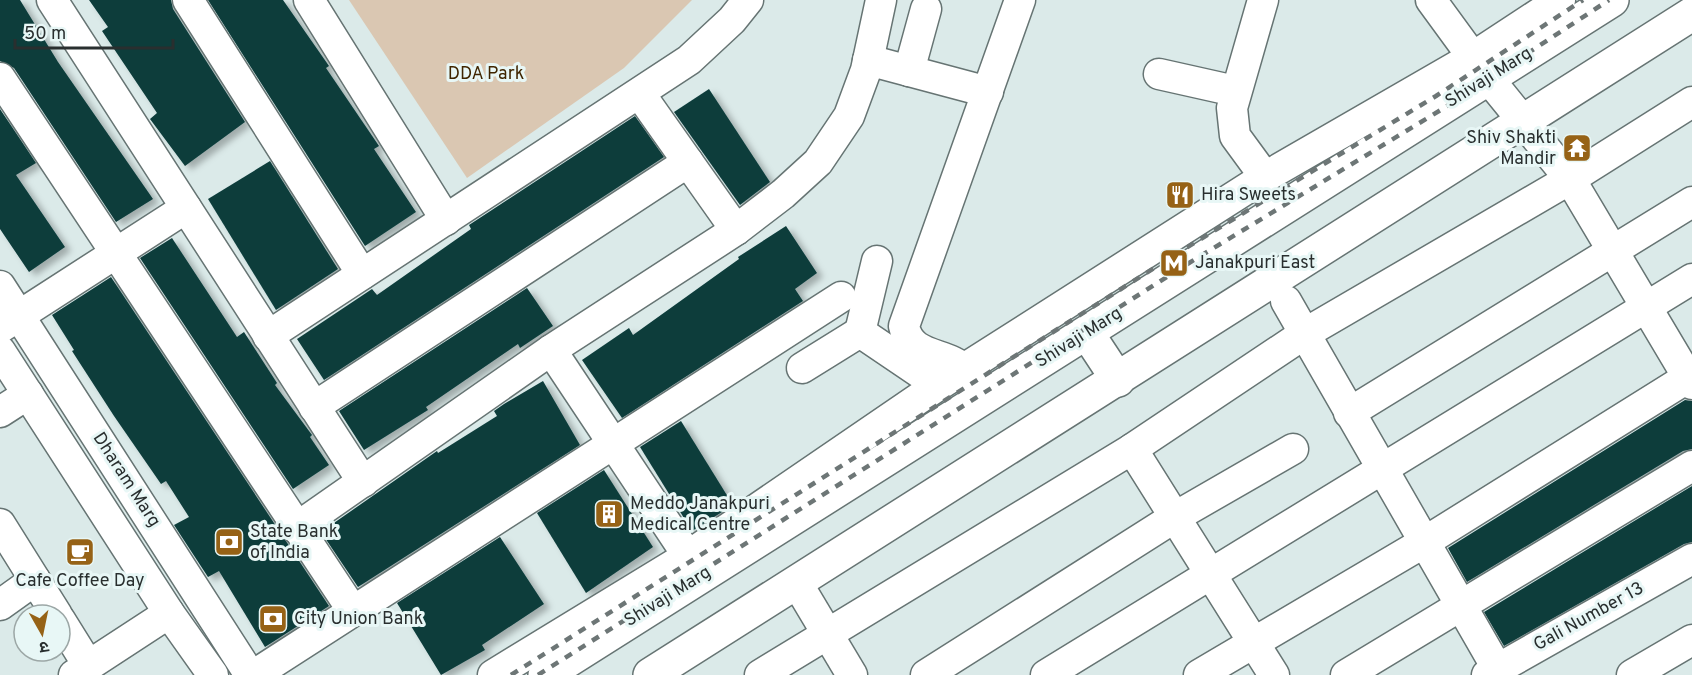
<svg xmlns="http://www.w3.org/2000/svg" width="1692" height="675" font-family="Overpass,'Noto Sans Devanagari',sans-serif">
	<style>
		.green { fill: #dac7b2 }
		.building { fill: #0b3c3b; filter: url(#shadow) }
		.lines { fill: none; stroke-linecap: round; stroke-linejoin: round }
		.minor-casing { stroke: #667473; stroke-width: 33 }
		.major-casing { stroke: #667473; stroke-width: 36 }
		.minor { stroke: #fff; stroke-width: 30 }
		.major { stroke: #fff; stroke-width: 33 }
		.rail { stroke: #6d7676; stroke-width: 4.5; stroke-dasharray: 8 8; stroke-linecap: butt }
		.labels { text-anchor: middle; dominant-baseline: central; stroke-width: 6; stroke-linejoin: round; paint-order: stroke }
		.park-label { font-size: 18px; fill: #3f2500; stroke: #e8f7f6 }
		.street-label { font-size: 18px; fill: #292f2f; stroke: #e8f7f6 }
		.poi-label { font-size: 18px; fill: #292f2f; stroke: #e8f7f6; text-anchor: start }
	</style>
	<defs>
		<filter id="shadow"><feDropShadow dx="6" dy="4" stdDeviation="3" flood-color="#0004"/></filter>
	</defs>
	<rect width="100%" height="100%" fill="#dbeae9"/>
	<polygon class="green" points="349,0 692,0 624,68 467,178"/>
	<g class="building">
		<polygon points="0,0 20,0 58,62 153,199 116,222 14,68 0,61"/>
		<polygon points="89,0 171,0 173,9 245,122 185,166 150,119 157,113 102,31 108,27"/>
		<polygon points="208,0 283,0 329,66 326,68 379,146 374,149 416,212 365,246"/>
		<polygon points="709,89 770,182 740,205 674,112"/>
		<polygon points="0,109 36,163 16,175 65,247 29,272 0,229"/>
		<polygon points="635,116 664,157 324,380 297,339 372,289 377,295 471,229 469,225"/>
		<polygon points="270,161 338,269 276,310 208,199"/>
		<polygon points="786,226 817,273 795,289 803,301 622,418 582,360 629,328 633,335 739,259 738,257"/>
		<polygon points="172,238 237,337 244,332 277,383 275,385 312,435 310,437 329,465 293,489 140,258"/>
		<polygon points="111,277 329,606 265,647 219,571 208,577 174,525 189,517 166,481 161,484 114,416 72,351 74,350 52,315"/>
		<polygon points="527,288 553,326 520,348 518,344 426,407 428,410 364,450 339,411"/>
		<polygon points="543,381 580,445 358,587 321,532 437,451 438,453 497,416 494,411 504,404"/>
		<polygon points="1685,400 1692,401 1692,449 1683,451 1467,582 1448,548"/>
		<polygon points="681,421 733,505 692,531 640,447"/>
		<polygon points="604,470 653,547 586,593 537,513"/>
		<polygon points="1692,486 1692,542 1684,544 1504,646 1484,612"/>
		<polygon points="500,537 544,604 482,645 485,650 441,675 397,603"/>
	</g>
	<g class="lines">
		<g class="minor-casing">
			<g id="minor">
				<polyline points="52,0 363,482"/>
				<polyline points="188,0 362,274"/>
				<polyline points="309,0 446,220"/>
				<polyline points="1263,0 1232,108 1235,136 1265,177 1473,57 1560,0"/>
				<polyline points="1431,0 1488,78 1570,179 1692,384"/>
				<polyline points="868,60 988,92"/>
				<polyline points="909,71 926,9"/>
				<polyline points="1159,74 1235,91"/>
				<polyline points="0,78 353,611"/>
				<polyline points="640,94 736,230"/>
				<polyline points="0,286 250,675"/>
				<polyline points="1286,301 1501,675"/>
				<polyline points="0,328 186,208"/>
				<polyline points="860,332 877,261"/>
				<polyline points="268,336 689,60 732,20 748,0"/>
				<polyline points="551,350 698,571"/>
				<polyline points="0,351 169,613 213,675"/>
				<polyline points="802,368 860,332 925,376"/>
				<path d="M974,382c-3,-3 -5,-8 -8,-11 -19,-20 -56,-12 -62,-45l116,-326"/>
				<polyline points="314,407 688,162"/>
				<polyline points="0,412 28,394"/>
				<polyline points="1349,413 1692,202"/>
				<polyline points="1132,449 1274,675"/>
				<polyline points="0,524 57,615"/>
				<polyline points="296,528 551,350 736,230 783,194 818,162 849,116 866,70 881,0"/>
				<polyline points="797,583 852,675"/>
				<polyline points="0,605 35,580"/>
				<polyline points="60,620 88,665"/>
				<polyline points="74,675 169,613"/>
				<polyline points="254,675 841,297"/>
				<polyline points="493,675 688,556 934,388 1265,177"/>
				<polyline points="760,675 1132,449 1304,334 1570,179 1692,102"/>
				<polyline points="926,675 1175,517 1293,449"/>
				<polyline points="1046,675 1692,279"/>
				<polyline points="1199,675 1423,543 1692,375"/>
				<polyline points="1346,675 1692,466"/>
				<polyline points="1487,675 1692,559"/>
				<polyline points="1632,675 1692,640"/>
			</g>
		</g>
		<g class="major-casing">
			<g id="major">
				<polyline points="1087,333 1118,380"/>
				<polyline points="545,675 1612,0"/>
				<polyline points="650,675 1692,14"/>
			</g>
		</g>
		<use href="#minor" class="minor"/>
		<use href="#major" class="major"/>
		<g class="rail">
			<polyline points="511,675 1181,251 1436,96 1583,0"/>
			<polyline points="538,675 1189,263 1444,108 1609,0"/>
		</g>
	</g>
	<defs>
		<g id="temple-square" transform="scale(1.5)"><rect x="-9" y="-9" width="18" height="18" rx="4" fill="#966216" stroke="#e8f7f6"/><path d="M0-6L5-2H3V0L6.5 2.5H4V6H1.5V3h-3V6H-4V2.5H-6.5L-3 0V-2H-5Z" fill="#fff"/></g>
		<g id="restaurant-square" transform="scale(1.5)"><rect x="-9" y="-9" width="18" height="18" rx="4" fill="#966216" stroke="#e8f7f6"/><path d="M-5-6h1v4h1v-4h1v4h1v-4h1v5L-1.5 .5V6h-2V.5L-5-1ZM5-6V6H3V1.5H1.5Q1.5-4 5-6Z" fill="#fff"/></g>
		<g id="metro-square" transform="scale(1.5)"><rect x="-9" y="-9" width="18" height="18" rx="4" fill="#966216" stroke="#e8f7f6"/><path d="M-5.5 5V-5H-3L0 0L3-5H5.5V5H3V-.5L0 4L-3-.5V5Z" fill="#fff"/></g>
		<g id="building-square" transform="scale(1.5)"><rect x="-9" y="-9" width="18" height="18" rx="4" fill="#966216" stroke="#e8f7f6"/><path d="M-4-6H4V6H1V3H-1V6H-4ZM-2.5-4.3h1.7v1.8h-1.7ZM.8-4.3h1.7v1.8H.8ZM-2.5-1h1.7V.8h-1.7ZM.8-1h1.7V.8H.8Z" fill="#fff"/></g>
		<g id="bank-square" transform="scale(1.5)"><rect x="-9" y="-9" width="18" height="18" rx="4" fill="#966216" stroke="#e8f7f6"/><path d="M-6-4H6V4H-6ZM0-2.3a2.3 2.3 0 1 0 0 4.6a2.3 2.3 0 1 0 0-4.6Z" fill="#fff"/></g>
		<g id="cafe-square" transform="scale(1.5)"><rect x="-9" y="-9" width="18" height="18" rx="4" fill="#966216" stroke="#e8f7f6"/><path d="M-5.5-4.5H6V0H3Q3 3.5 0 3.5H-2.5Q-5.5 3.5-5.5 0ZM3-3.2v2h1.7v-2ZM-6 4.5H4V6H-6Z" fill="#fff"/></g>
	</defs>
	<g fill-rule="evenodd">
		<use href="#temple-square" x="1577" y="148"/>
		<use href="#restaurant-square" x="1180" y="195"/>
		<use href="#metro-square" x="1174" y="263"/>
		<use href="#building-square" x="609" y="514"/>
		<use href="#bank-square" x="229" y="542"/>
		<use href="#cafe-square" x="80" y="552"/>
		<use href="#bank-square" x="273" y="619"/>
	</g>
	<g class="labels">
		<g class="park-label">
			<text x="486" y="74">DDA Park</text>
		</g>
		<g class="street-label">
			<text transform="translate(1489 78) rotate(-32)">Shivaji Marg</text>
			<text transform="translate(1079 338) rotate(-32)">Shivaji Marg</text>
			<text transform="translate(126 480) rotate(57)">Dharam Marg</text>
			<text transform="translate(668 597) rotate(-32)">Shivaji Marg</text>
			<text transform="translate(1589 617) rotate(-29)">Gali Number 13</text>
		</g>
		<g class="poi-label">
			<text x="1556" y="138" text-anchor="end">Shiv Shakti<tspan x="1556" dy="21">Mandir</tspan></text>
			<text x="1201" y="195">Hira Sweets</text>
			<text x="1195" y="263">Janakpuri East</text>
			<text x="630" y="504">Meddo Janakpuri<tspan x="630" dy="21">Medical Centre</tspan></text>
			<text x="250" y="532">State Bank<tspan x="250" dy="21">of India</tspan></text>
			<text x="80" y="581" text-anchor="middle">Cafe Coffee Day</text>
			<text x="294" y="619">City Union Bank</text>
		</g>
	</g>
	<g transform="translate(42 633) rotate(171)"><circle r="28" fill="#e8f7f6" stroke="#9ca7a6" stroke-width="1.5"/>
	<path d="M0-4.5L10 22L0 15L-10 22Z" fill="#966216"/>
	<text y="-9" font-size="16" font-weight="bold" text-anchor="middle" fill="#292f2f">उ</text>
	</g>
	<path d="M15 39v9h158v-9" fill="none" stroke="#292f2f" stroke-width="3"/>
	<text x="24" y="39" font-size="18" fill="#292f2f" stroke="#e8f7f6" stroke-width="4.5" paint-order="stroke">50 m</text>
</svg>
